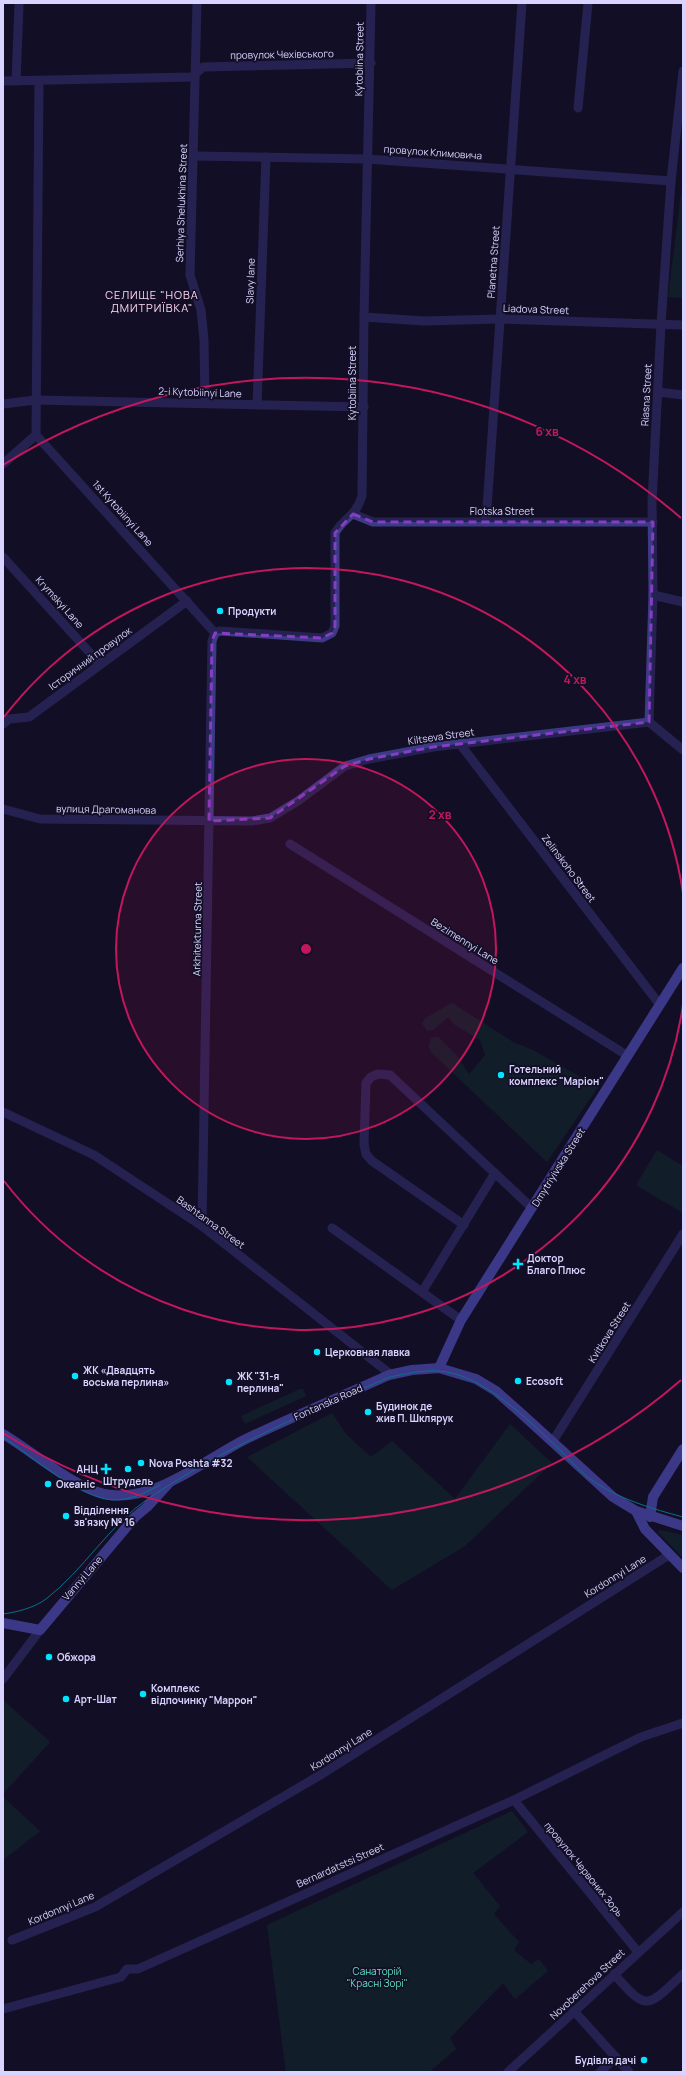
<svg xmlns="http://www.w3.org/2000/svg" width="686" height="2075" font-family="Manrope,sans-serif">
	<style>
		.green { fill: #12302f }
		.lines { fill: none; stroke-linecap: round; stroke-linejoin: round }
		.street { stroke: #3d3a85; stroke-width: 9 }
		.secondary { stroke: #6f6bff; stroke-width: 10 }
		.tram { stroke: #00e5ff; stroke-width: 1 }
		.marked { fill: none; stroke: #843dc5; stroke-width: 3; stroke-dasharray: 8 5; stroke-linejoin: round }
		.ring { fill: none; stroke: #c2185b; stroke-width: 2 }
		.poi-dot { fill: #00e5ff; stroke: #130f26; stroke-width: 1.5 }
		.labels { text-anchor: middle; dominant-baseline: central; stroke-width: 3.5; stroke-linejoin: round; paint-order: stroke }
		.street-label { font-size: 10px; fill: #d9d4ff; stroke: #130f26 }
		.poi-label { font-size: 10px; font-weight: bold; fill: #d9d4ff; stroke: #130f26; text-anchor: start }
		.park-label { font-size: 10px; fill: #5fe0c0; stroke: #130f26 }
		.neighbourhood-label { font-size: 11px; letter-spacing: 1px; fill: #ffd6f0; stroke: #130f26 }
		.centre { fill: #c2185b; stroke: #130f26; stroke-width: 2 }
		.ring-label { font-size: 12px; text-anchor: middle; font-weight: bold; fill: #c2185b; stroke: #130f26; stroke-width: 3.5; stroke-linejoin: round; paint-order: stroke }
	</style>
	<rect width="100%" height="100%" fill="#130f26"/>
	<g class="green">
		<polygon points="683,178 683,298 668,297"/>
		<polygon points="452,1003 513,1042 533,1050 598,1087 547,1162 431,1052 429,1046 431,1038 438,1037 457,1056 469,1074 485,1055 480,1040 455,1025 448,1017 433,1030 427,1031 422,1023 426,1018"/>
		<polygon points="657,1150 683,1166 683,1213 636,1185"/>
		<polygon points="300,1389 303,1389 306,1396 245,1424 241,1416"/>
		<polygon points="332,1413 347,1435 371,1457 392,1441 455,1499 510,1424 552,1463 465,1546 392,1590 247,1457"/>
		<polygon points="660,1530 683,1535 683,1558 658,1532"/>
		<polygon points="3,1700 50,1742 3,1794"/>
		<polygon points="3,1797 40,1831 3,1860"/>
		<polygon points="512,1811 528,1832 473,1873 500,1906 494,1914 519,1942 514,1950 531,1964 539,1959 548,1971 515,1999 503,1983 450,2038 456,2049 429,2072 286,2072 267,1925"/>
	</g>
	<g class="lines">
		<g class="street">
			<polyline points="197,3 190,275 201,310 204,340 205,403"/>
			<polyline points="3,81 192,77 203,67 371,63"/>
			<polyline points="16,81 19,5"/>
			<polyline points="39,81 36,435 215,633"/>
			<polyline points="578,108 588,3"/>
			<polyline points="194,156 367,159 671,181"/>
			<polyline points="364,317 424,321 500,319 683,325"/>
			<polyline points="658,392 683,395"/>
			<polyline points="3,404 35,400 364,407"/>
			<polyline points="257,405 266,157"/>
			<polyline points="3,464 36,435"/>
			<polyline points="353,514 373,522 653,522"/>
			<polyline points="486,522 522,3"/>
			<polyline points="3,557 100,664"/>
			<polyline points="653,595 683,602"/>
			<path d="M215,633l5,-2 102,7 10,-5 3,-7v-93c9,-16 20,-15 27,-37l2,-179 7,-314"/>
			<polyline points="649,722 653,595 652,502 661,324 671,181 683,71"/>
			<polyline points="3,724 9,719 29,717 187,601"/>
			<polyline points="460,744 660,1005"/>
			<polyline points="3,809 40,819 252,821 270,818 298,801 345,766 369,759 433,747 649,722 683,750"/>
			<polyline points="290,844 628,1056"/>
			<polyline points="3,1112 94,1155 202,1226 389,1373 389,1375"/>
			<polyline points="464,1225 372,1161 366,1154 364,1144 366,1083 371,1077 378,1074 390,1075 532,1208"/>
			<polyline points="202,1226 212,641 215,633"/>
			<polyline points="332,1228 461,1320"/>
			<polyline points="422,1292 495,1173"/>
			<polyline points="553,1441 683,1234"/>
			<polyline points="3,1679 40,1630"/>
			<polyline points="514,1800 638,1952"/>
			<polyline points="12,1940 95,1907 322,1774 669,1555"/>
			<path d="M614,1974c34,39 33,33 69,0"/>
			<polyline points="3,2009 121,1977 127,1969 138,1969 514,1800 641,1737 683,1723"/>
			<polyline points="574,2011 629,2072"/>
			<polyline points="508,2072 683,1912"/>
			<polyline points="600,2072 616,2057"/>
		</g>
		<g class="secondary">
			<polyline points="439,1368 461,1320 683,968"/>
			<path d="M3,1434c29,17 70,53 101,60 50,11 102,-36 144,-56 47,-22 94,-42 141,-63l23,-5 27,-2 37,11 20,12 27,24 90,82 23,14 47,15"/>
			<polyline points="636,1511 645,1529 683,1568"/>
			<polyline points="650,1517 653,1497 683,1449"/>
			<polyline points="3,1623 40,1630 135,1517 147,1507 169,1483"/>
		</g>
		<g class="tram">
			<path d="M3,1437c28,19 78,62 111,63 17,0 31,-7 46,-15"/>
			<path d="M3,1614c14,-2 31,-6 43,-15 38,-29 63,-74 103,-101 75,-50 158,-86 241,-121 15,-3 32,-7 48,-6 44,2 91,50 122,79 11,11 23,25 36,33 26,17 57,26 87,34"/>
		</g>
	</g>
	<path d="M0 0H686V2075H0ZM353,514l20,8h280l-4,200 -216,25 -64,12 -24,7 -75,52 -61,3 3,-180 3,-8 107,5 10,-5 3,-7v-93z" fill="#130f26" fill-opacity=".55" fill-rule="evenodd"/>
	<path class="marked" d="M353,514l20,8h280l-4,200 -216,25 -64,12 -24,7 -75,52 -61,3 3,-180 3,-8 107,5 10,-5 3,-7v-93z"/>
	<circle cx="306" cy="949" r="190" fill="#c2185b" fill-opacity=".12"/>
	<g class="ring">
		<circle cx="306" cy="949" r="190"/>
		<path d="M683 1005A381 381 0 0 1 4 1181M4 717A381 381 0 0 1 683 893"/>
		<path d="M681 1380A571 571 0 0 1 3 1433M3 465A571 571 0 0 1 681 518"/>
	</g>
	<g class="poi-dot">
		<circle cx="220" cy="611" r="4"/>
		<circle cx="501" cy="1075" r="4"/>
		<path d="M516 1258h4v4h4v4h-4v4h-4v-4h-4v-4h4z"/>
		<circle cx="317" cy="1352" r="4"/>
		<circle cx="75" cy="1376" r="4"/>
		<circle cx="518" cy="1381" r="4"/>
		<circle cx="229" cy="1382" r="4"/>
		<circle cx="368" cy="1412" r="4"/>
		<circle cx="141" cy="1463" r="4"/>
		<path d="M104 1463h4v4h4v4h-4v4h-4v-4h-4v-4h4z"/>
		<circle cx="128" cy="1469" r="4"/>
		<circle cx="48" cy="1484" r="4"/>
		<circle cx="66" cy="1516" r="4"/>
		<circle cx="49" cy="1657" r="4"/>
		<circle cx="143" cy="1694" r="4"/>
		<circle cx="66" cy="1699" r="4"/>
		<circle cx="644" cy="2060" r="4"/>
	</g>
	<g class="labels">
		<g class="street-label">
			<text transform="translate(282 54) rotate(-1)">провулок Чехівського</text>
			<text transform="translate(359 59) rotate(-89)">Kytobiina Street</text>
			<text transform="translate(433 152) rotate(4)">провулок Климовича</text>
			<text transform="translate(181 203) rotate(-88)">Serhiya Shelukhina Street</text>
			<text transform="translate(493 262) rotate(-86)">Planetna Street</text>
			<text transform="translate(250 281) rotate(-88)">Slavy lane</text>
			<text transform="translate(536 309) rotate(2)">Liadova Street</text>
			<text transform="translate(352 383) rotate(-90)">Kytobiina Street</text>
			<text transform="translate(200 392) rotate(2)">2-i Kytobiinyi Lane</text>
			<text transform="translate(646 395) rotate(-87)">Riasna Street</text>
			<text x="502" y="511">Flotska Street</text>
			<text transform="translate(123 513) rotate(48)">1st Kytobiinyi Lane</text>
			<text transform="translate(60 602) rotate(48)">Krymskyi Lane</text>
			<text transform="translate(90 658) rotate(-36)">Історичний провулок</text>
			<text transform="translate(441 736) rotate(-8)">Kiltseva Street</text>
			<text transform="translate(106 809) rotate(1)">вулиця Драгоманова</text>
			<text transform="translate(569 868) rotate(53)">Zelinskoho Street</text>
			<text transform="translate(197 929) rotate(-89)">Arkhitekturna Street</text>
			<text transform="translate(465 941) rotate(32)">Bezimennyi Lane</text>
			<text transform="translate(558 1167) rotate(-58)">Dmytriyivska Street</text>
			<text transform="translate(211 1222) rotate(36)">Bashtanna Street</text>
			<text transform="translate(609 1332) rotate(-58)">Kvitkova Street</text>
			<text transform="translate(328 1402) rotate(-24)">Fontanska Road</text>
			<text transform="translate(615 1576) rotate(-32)">Kordonnyi Lane</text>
			<text transform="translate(82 1578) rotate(-49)">Vannyi Lane</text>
			<text transform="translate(341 1749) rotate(-32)">Kordonnyi Lane</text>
			<text transform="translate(340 1865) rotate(-24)">Bernardatstsi Street</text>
			<text transform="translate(584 1869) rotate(51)">провулок Червоних Зорь</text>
			<text transform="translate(61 1908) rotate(-23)">Kordonnyi Lane</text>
			<text transform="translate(587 1984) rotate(-43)">Novoberehova Street</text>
		</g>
		<g class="poi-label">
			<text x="228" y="611">Продукти</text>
			<text x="509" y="1069">Готельний<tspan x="509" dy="12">комплекс "Маріон"</tspan></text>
			<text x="527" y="1258">Доктор<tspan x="527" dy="12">Благо Плюс</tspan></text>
			<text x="325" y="1352">Церковная лавка</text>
			<text x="83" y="1370">ЖК «Двадцять<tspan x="83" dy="12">восьма перлина»</tspan></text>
			<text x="237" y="1376">ЖК "31-я<tspan x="237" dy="12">перлина"</tspan></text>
			<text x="526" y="1381">Ecosoft</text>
			<text x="376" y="1406">Будинок де<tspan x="376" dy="12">жив П. Шклярук</tspan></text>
			<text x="149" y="1463">Nova Poshta #32</text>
			<text x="98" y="1469" text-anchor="end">АНЦ</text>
			<text x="128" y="1481" text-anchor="middle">Штрудель</text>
			<text x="56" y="1484">Океаніс</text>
			<text x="74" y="1510">Відділення<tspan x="74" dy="12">зв'язку № 16</tspan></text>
			<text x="57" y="1657">Обжора</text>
			<text x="151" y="1688">Комплекс<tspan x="151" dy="12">відпочинку "Маррон"</tspan></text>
			<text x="74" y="1699">Арт-Шат</text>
			<text x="636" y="2060" text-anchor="end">Будівля дачі</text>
		</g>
		<g class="park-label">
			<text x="377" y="1971">Санаторій<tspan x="377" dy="12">"Красні Зорі"</tspan></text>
		</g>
		<g class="neighbourhood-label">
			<text x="152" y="294">СЕЛИЩЕ "НОВА<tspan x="152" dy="13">ДМИТРИЇВКА"</tspan></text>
		</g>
	</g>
	<circle cx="306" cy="949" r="6" class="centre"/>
	<g class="ring-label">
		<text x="547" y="436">6 хв</text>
		<text x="575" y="684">4 хв</text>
		<text x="440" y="819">2 хв</text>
	</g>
	<rect width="686" height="2075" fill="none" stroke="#d9d4ff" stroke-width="8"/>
</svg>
